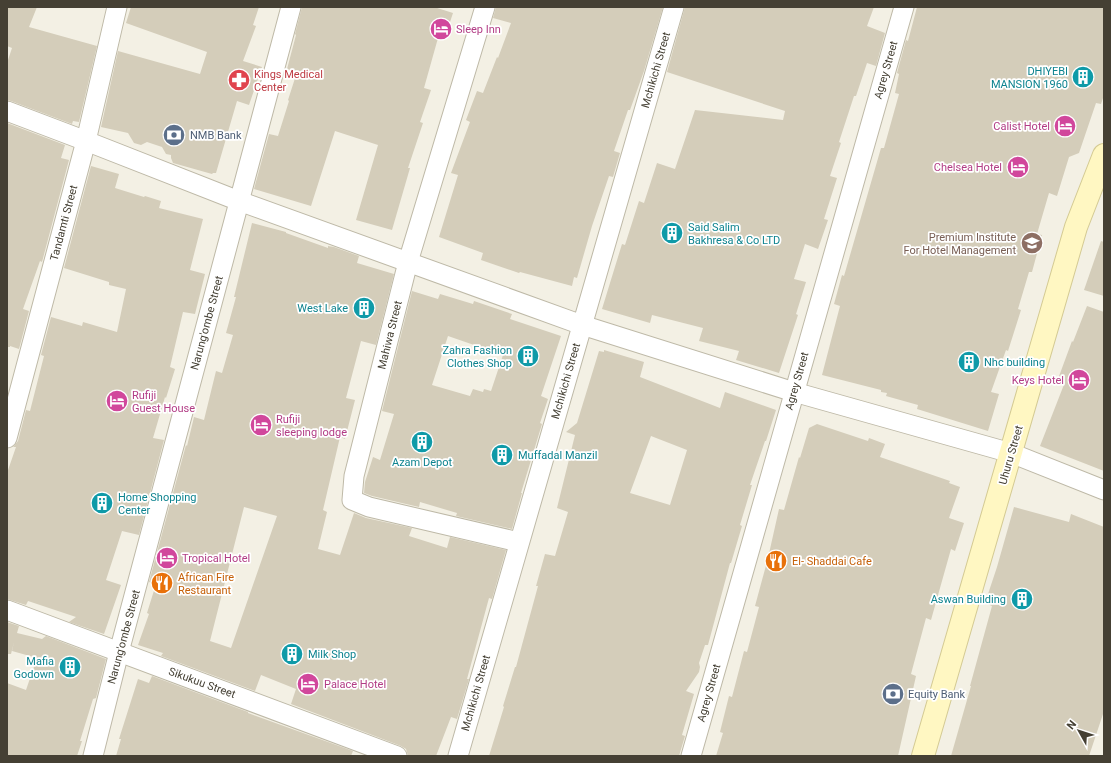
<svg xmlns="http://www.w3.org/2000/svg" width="1111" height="763" font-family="Roboto,sans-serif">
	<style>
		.building { fill: #d4cdba; fill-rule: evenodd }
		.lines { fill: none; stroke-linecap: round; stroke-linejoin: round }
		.minor-casing { stroke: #beb9a7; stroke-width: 21 }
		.secondary-casing { stroke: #d4ca93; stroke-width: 24 }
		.minor { stroke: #fff; stroke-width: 19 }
		.secondary { stroke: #fff7c2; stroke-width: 22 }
		.labels { text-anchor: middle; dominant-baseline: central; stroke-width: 3.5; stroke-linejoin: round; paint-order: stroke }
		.hotel-label { font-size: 11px; fill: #b23c85; stroke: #fff; text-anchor: start }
		.street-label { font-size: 11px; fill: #454034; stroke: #fff }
		.culture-label { font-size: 11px; fill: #0d838f; stroke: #fff; text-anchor: end }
		.health-label { font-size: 11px; fill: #be3a42; stroke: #fff; text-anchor: start }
		.service-label { font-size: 11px; fill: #4e5e75; stroke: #fff; text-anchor: start }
		.education-label { font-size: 11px; fill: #785e54; stroke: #fff; text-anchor: end }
		.food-label { font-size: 11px; fill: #c56008; stroke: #fff; text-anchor: start }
	</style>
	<rect width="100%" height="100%" fill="#f3f0e4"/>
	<g class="building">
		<polygon points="7,7 37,7 29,27 97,46 79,122 73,121 72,124 11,101 7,100 7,63 12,48 7,46"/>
		<polygon points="131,7 259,7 253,25 256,26 243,61 262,67 249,105 237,101 216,173 213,173 212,174 173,163 171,158 171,155 166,154 162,147 147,142 141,145 134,143 128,133 101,127 118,51 200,74 207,52 126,23"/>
		<polygon points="302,7 434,7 453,13 444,40 438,38 424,88 431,90 420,122 423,123 408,168 410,168 392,230 356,220 378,145 335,131 311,206 254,189 269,134 278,136 289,101 288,100 297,72 287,69 296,35 295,34"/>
		<polygon points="496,7 663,7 644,71 630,110 628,110 614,151 620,153 613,177 609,176 592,226 577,278 574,277 572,286 520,272 519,273 481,260 483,253 439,237 458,175 451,173 470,122 466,120 477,91 483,93 497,57 498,58 511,23 493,18"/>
		<polygon points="685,7 874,7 867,26 885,33 876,66 867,63 856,96 854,96 839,142 841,143 830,176 837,178 824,219 828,220 818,249 805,244 794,279 806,282 796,314 798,315 779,373 736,360 739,351 699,341 703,328 652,315 650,323 602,309 622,244 625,245 639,201 644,203 657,163 675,169 695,110 783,120 785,111 667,72"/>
		<polygon points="917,7 1104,7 1104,95 1101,104 1096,103 1079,153 1069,157 1057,196 1049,193 1037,234 1042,235 1032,272 1029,272 1018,309 1021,310 1008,351 1006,350 991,392 999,394 988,431 917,409 918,405 886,396 887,393 881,392 881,390 822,375 840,306 834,304 842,275 844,276 881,148 884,148 899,94 895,93 899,74 897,73 906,40 908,41"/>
		<polygon points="7,123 65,145 61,158 69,160 42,262 40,261 23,309 29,311 19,349 10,346 10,347 7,347"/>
		<polygon points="91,166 119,174 115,188 144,197 145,196 161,201 159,208 203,219 190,270 205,274 195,314 183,312 170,367 175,369 166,398 165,397 153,438 164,440 139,535 122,531 106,580 121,585 104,634 69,622 76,617 28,601 26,605 7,599 7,473 16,447 13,447 18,441 26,410 30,411 44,356 41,355 51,317 82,326 83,322 117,332 126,289 109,285 109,282 64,268"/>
		<path d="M252,223l34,9v1l42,15v-2l6,1 25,9 -2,7 37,11 -18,71 -15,-4 -15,57 9,2 -10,39 -5,-2 -17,73 4,2 -9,37 22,6 14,-42 12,5 46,10 -3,8 38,12 3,-11 56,13 -14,49 -3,-1 -22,81h2l-12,40 -6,-2 -15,39h-28l-2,-7 -5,-3 -110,-42 5,-15 -35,-14 -6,16 -94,-35 2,-3 -25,-8 11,-31 -2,-1 9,-29 -7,-2 37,-137 1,1 7,-29 10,3 12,-49 6,2 11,-38 -7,-2 10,-36h-2zM244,507l33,9 -46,132 -21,-7z"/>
		<polygon points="1101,241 1104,242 1104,296 1084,290"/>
		<path d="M412,291l26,8 2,-5 33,10 1,-3 38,13 -2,5 51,17 -20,60 7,3 -8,24 2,1 -21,69h1l-10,36 -56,-13 1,-3 -37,-11 -1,5 -47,-11 -8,-3 1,-11 8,-25 7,3 14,-46 -12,-3zM448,336l55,19 -12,36 -7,-2 -1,3 -10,-3 -3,7 -38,-11z"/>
		<polygon points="1087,306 1104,312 1104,471 1040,446 1065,382 1058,379 1072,341 1073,342"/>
		<path d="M604,350l40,12 -4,15 80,31 5,-16 51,18 -10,31h-1l-15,44h2l-12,40 2,1 -11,37h-1l-22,82h-3l-6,18 1,4 -1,5 -13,19 8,3 -12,41 3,1 -6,20h-190l15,-49 -1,-1 12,-39h1l22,-81h-2l9,-32 10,2 13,-44 -11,-4 18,-73 -9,-3 11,-9 22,-72 5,1zM651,436l36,14 -17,55 -40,-12z"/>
		<polygon points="817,424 868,441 869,438 885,444 880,457 950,481 949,483 960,487 949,518 964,523 955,551 951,549 931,620 926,618 911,674 916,676 898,756 716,756 723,733 720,732 729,696 732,697 744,651 747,652 759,607 755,606 768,558 779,509 784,510 799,457 800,458 809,428"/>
		<polygon points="1014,507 1069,522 1071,514 1104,527 1104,711 1089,756 951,756 971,686 970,686 992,606 985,603 997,567"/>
		<polygon points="7,622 19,626 17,633 42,639 46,636 106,659 96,698 93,699 80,741 82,741 77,756 7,756 7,683 26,690 37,658 12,651 14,642 11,654 7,654"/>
		<polygon points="152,676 248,712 248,713 353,751 351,756 116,756 121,739 119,739 138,679 149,683"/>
	</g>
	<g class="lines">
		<g class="minor-casing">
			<g id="minor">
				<polyline points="485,7 408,262 354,476 352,500 369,507 519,542"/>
				<polyline points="7,111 86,141 239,201 582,325 794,392 1011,453 1104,490"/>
				<polyline points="7,438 86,141 117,7"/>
				<polyline points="7,610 397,756"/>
				<polyline points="93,756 119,652 291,7"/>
				<polyline points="458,756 674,7"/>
				<polyline points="691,756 904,7"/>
			</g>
		</g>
		<g class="secondary-casing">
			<polyline id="secondary" points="923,756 1076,227 1104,155"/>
		</g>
		<use href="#minor" class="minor"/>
		<use href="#secondary" class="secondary"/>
	</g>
	<defs>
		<g id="hotel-disc" transform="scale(1.15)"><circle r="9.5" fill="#d1479c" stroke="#fff"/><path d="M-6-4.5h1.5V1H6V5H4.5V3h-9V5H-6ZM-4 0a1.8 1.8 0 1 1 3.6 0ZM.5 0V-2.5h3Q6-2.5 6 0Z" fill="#fff"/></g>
		<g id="building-disc" transform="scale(1.15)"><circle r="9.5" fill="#0f9aa8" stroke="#fff"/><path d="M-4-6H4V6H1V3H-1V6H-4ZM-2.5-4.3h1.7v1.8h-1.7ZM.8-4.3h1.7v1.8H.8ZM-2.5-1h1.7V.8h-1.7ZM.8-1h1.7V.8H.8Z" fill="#fff"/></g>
		<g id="pharmacy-disc" transform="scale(1.15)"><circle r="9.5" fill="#e0444e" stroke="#fff"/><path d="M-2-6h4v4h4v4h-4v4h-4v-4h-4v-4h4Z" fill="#fff"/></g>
		<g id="bank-disc" transform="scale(1.15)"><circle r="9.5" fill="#5c6f8a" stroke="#fff"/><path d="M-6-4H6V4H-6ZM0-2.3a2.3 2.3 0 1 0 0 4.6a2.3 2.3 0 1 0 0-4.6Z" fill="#fff"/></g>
		<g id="university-disc" transform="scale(1.15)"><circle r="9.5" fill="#8d6e63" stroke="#fff"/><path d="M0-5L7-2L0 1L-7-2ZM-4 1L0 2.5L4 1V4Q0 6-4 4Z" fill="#fff"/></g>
		<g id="restaurant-disc" transform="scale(1.15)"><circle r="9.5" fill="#e8710a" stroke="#fff"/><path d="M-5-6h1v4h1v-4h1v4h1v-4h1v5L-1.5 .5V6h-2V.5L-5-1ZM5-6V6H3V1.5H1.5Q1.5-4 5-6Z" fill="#fff"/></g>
	</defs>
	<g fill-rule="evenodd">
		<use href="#hotel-disc" x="441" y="29"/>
		<use href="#building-disc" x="1083" y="77"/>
		<use href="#pharmacy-disc" x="239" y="80"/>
		<use href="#hotel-disc" x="1065" y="126"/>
		<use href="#bank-disc" x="174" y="135"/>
		<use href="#hotel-disc" x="1018" y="167"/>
		<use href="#building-disc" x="672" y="233"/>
		<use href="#university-disc" x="1032" y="243"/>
		<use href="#building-disc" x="364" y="308"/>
		<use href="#building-disc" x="528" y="356"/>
		<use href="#building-disc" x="969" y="362"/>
		<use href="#hotel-disc" x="1079" y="380"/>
		<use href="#hotel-disc" x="117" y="401"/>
		<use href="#hotel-disc" x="261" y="425"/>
		<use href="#building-disc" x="422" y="442"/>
		<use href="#building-disc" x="502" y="455"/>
		<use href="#building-disc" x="102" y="503"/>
		<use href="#hotel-disc" x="167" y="558"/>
		<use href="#restaurant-disc" x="776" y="561"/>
		<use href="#restaurant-disc" x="162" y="583"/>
		<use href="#building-disc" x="1022" y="599"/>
		<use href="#building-disc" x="292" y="654"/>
		<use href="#building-disc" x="70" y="667"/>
		<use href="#hotel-disc" x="308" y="684"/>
		<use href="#bank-disc" x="893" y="694"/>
	</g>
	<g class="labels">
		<g class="hotel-label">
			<text x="456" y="29">Sleep Inn</text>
			<text x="1050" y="126" text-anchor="end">Calist Hotel</text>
			<text x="1002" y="167" text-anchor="end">Chelsea Hotel</text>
			<text x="1064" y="380" text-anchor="end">Keys Hotel</text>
			<text x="132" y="395">Rufiji<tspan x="132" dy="13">Guest House</tspan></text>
			<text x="276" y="419">Rufiji<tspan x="276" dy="13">sleeping lodge</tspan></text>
			<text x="182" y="558">Tropical Hotel</text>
			<text x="324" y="684">Palace Hotel</text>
		</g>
		<g class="street-label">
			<text transform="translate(656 70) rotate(-74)">Mchikichi Street</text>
			<text transform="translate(886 70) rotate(-74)">Agrey Street</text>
			<text transform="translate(64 223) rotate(-75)">Tandamti Street</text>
			<text transform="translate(207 323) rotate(-75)">Narung'ombe Street</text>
			<text transform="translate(390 335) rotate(-76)">Mahiwa Street</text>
			<text transform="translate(566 381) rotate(-74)">Mchikichi Street</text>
			<text transform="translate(797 381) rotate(-74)">Agrey Street</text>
			<text transform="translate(1011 455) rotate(-74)">Uhuru Street</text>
			<text transform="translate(124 637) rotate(-75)">Narung'ombe Street</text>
			<text transform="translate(202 683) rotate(20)">Sikukuu Street</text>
			<text transform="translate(476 693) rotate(-74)">Mchikichi Street</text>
			<text transform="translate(709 693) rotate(-74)">Agrey Street</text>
		</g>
		<g class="culture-label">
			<text x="1068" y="71">DHIYEBI<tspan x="1068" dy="13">MANSION 1960</tspan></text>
			<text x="688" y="227" text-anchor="start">Said Salim<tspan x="688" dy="13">Bakhresa &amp; Co LTD</tspan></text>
			<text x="348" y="308">West Lake</text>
			<text x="512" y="350">Zahra Fashion<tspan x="512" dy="13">Clothes Shop</tspan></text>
			<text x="984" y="362" text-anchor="start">Nhc building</text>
			<text x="518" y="455" text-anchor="start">Muffadal Manzil</text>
			<text x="422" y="462" text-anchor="middle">Azam Depot</text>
			<text x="118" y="497" text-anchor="start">Home Shopping<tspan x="118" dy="13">Center</tspan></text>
			<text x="1006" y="599">Aswan Building</text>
			<text x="308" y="654" text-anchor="start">Milk Shop</text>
			<text x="54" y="661">Mafia<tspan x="54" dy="13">Godown</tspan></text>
		</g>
		<g class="health-label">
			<text x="254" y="74">Kings Medical<tspan x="254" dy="13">Center</tspan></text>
		</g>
		<g class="service-label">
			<text x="190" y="135">NMB Bank</text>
			<text x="908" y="694">Equity Bank</text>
		</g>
		<g class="education-label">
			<text x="1016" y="237">Premium Institute<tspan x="1016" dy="13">For Hotel Management</tspan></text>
		</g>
		<g class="food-label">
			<text x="792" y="561">El- Shaddai Cafe</text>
			<text x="178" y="577">African Fire<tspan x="178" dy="13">Restaurant</tspan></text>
		</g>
	</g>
	<rect width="1111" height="763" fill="none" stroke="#454034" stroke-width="16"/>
	<g transform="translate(1079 731) rotate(309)" stroke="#ffffff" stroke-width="3" paint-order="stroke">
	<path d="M0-3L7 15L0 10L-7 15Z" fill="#454034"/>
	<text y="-6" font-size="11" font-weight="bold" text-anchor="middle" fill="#454034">N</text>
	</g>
</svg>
